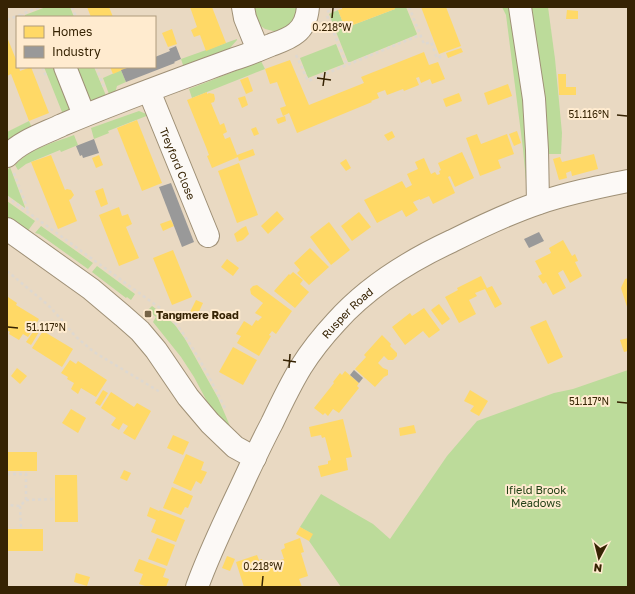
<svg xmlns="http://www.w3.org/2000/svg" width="635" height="594" font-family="'Golos Text',sans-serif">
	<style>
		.green { fill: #bcdb9a }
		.homes { fill: #ffd966 }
		.industry { fill: #999 }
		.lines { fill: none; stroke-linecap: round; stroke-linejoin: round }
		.minor-casing { stroke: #9f9076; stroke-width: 24 }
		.path { stroke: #ded8d0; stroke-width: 2.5; stroke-dasharray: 3 3; stroke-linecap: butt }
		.minor { stroke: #fcf9f6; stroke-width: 22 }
		.ticks { fill: none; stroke: #362303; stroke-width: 1.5 }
		.poi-dot { fill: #756346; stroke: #ffebcf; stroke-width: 1.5 }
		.labels { text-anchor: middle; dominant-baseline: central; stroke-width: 4; stroke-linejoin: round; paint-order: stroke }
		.street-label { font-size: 11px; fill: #362303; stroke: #ffebcf }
		.poi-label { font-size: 11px; font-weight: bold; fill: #362303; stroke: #ffebcf; text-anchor: start }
		.park-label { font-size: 11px; fill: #244117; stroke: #ffebcf }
		.ticks-label { font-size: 10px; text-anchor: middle; fill: #362303; stroke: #ffebcf; stroke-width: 4; stroke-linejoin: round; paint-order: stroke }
	</style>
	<rect width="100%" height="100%" fill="#e9d9c2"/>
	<g class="green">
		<polygon points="46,7 70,7 74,17 25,17 25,15"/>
		<polygon points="252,7 299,7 294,22 281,31 273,31 265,29 258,24"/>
		<polygon points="395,7 406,7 417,34 416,35 350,62 348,62 329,14 338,10 345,28 395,9"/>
		<polygon points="502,7 514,7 533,191 527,192 523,149 506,15"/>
		<polygon points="527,7 548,7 555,59 562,133 561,154 543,154"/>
		<polygon points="237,39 237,40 229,49 188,66 183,65 181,59"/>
		<polygon points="336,44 344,64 308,78 300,58"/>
		<polygon points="261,61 265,69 192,98 189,89"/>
		<polygon points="44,67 57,67 70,106 69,110 67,115 62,112"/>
		<path d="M76,67h18l13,31c-9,3 -13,5 -21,-1z"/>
		<polygon points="121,70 126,82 117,86 115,93 110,97 103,78"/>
		<polygon points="139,111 149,115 108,131 109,133 94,139 91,128"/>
		<polygon points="29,121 32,128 7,142 7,132"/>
		<path d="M74,135l4,10 -17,7 -1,-2 -34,14 -8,6 -3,-5c16,-17 38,-22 59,-30z"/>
		<polygon points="10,167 25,207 25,208 7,195 7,171"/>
		<polygon points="7,201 35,221 27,232 7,218"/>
		<polygon points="41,226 93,263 88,269 39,234 35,233"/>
		<polygon points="97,266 135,294 131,300 127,297 126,298 92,272"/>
		<polygon points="152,306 164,315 175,325 185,339 218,398 230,426 220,420 210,407 194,377 181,357 153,322 156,317 148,310"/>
		<polygon points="628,370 628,587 341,587 309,541 312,534 300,527 321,494 373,524 390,539 447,456 477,421 554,393 573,389"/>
	</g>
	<g class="homes">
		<polygon points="87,7 109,7 113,17 91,17"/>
		<polygon points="190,7 212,7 226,43 206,51 200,35 194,37 191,30 197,27"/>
		<polygon points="342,7 395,7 395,9 345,28 338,10 342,9"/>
		<polygon points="421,7 446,7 461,46 439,54"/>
		<polygon points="567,10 578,11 578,19 566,19"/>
		<polygon points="172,29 177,44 168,47 162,33"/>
		<polygon points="7,37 17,62 17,67 19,67 20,71 31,67 49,113 29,121 11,74 7,76"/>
		<polygon points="461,48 463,52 448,58 446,53"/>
		<polygon points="424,52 429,65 438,62 445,79 432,84 430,79 421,83 419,77 416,78 419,85 404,91 403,89 387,95 385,90 377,93 379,98 371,101 372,102 297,133 289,113 283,116 280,108 286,106 277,82 270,84 265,69 290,60 309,105 364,83 361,77"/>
		<polygon points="110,67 129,67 113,74"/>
		<polygon points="558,74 566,74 566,87 576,87 576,95 559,95"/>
		<polygon points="248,77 253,91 246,94 240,80"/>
		<polygon points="508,84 512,96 488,105 484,93"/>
		<polygon points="207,92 207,94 209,93 214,94 215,99 214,102 211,103 220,125 224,123 227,132 223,134 225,139 230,137 237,155 253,149 255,155 239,161 238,157 212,168 207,156 209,155 206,147 187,100"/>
		<polygon points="459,93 462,101 446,107 443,99"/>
		<polygon points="245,96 248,105 242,108 238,98"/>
		<polygon points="285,116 286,121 278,124 276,119"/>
		<polygon points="137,120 162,183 142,191 117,128"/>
		<polygon points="256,127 259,134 254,136 251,129"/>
		<polygon points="392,131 395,137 388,141 384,135"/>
		<polygon points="517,131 521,143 514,146 509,134"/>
		<polygon points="477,134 481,144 507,134 514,154 498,160 501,168 480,176 466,138"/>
		<polygon points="462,152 474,178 455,187 450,176 448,177 455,193 433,204 429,196 420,200 420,199 413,202 418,210 406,217 402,210 377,223 364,200 402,181 406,188 412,185 407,174 418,169 415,162 424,158 431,174 435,172 437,175 440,174 439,171 441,170 438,163"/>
		<polygon points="594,154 598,169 572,176 571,171 566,173 567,178 559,180 553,159 560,157 562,162"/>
		<polygon points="51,155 65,190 67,189 71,190 74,195 71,199 69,200 77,221 58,229 31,162"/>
		<polygon points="99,155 103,165 96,168 92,158"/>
		<polygon points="346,159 351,168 346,171 340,163"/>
		<polygon points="239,163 258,215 237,223 218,171"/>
		<polygon points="103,188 108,204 101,207 95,191"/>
		<polygon points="119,207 122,216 128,214 132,224 126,227 139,258 119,266 99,215"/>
		<polygon points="277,211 284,219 268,234 261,226"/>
		<polygon points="359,212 371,227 352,241 341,226"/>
		<polygon points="171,220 174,226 163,231 160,224"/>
		<polygon points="329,222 350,250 331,265 310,237"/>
		<polygon points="246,226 249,234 243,240 237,242 234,234 242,228"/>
		<polygon points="563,240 572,256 575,254 578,261 575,262 582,276 570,283 563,270 558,273 566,288 553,295 546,282 543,284 538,276 542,274 535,261 551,253 549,248"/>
		<polygon points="310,248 329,267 309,285 297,273 300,270 294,263"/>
		<polygon points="173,250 192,297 172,305 153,258"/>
		<polygon points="227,259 239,268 233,276 221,267"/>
		<polygon points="293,272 303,280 300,284 309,292 295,308 274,291 289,274 290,275"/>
		<polygon points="481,276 487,288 492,286 502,304 495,308 485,289 475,293 477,296 469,300 476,314 459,323 445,297 458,290 457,288"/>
		<polygon points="628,278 628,310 621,288 625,279"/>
		<polygon points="257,285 292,311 276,334 272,331 269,335 271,336 259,356 237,343 241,336 236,334 244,321 252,326 256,320 258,321 262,317 255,313 263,303 251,294 250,289 253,286"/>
		<polygon points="8,297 17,303 16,305 39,319 28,337 23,334 19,340 9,334 10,332 7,330 7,299"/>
		<polygon points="196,300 203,303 197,316 190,312"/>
		<polygon points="439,304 450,319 442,325 431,310"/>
		<polygon points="424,308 440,330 429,338 423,331 405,345 392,327 410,313 412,316"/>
		<polygon points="546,320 563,357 548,364 530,327"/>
		<polygon points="35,329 39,332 31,345 26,342"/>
		<polygon points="43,331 73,349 62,367 32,348"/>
		<polygon points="382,335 391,344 390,346 397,353 397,356 393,360 388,360 384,356 378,363 383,368 388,370 388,375 384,377 375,387 355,369 366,357 364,355"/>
		<polygon points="628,338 628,351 624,352 620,340"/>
		<polygon points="233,347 257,360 243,385 219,372"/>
		<polygon points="70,360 76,364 78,361 107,380 96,397 81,388 78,394 71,389 74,383 67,379 68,377 61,373"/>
		<polygon points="17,368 27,376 20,384 11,376"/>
		<polygon points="345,371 359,383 357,386 359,388 339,413 333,409 328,416 325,413 323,415 314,408 334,383 333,382 340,373 342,375"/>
		<polygon points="103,390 108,393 100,406 95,403"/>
		<polygon points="470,390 488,401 479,416 470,411 474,406 464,401"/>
		<polygon points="111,392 134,407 137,403 151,411 135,440 123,433 128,426 123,423 119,430 111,425 116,418 101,408"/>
		<polygon points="71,409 86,418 78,433 62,423"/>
		<polygon points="343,419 352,457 346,458 348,470 321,477 318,466 328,464 328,461 331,460 325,437 322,438 321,435 311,437 309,427"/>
		<polygon points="414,425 416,433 400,436 399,428"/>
		<polygon points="173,435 189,442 183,455 167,448"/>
		<rect x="7" y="452" width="30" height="19"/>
		<polygon points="186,454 204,462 201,470 207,472 201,484 196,481 191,491 173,483"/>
		<polygon points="124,470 131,473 127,481 120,478"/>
		<polygon points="55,475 77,475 78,522 55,522"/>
		<polygon points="172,487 193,496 188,508 185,507 181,515 163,508"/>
		<polygon points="150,507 159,511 160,510 185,520 176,542 151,532 156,520 147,516"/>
		<polygon points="300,527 313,534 309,541 296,534"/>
		<rect x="7" y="529" width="36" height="22"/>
		<polygon points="157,538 175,545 167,566 148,559"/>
		<polygon points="300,538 304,552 301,553 308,576 299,579 302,587 244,587 236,562 257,555 259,560 262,559 264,565 284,559 281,550 285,548 284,544"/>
		<polygon points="227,556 235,559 230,571 222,568"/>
		<polygon points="139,559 166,569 163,577 169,579 166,587 148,587 139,584 143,574 134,571"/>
		<polygon points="76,573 90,577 87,586 74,582"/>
	</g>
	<g class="industry">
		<polygon points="176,46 181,59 174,62 175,63 126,82 121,70 130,67 155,67 155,57 170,51 169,49"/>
		<polygon points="94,139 99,153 83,158 82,155 80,156 76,146"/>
		<polygon points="171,183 194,242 182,247 159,187"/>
		<polygon points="539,232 544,241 529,248 524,239"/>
		<polygon points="354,370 363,378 359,383 350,375"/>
	</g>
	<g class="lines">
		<g class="minor-casing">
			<g id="minor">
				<polyline points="243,7 245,18 258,50"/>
				<polyline points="520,7 534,99 537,150 538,203"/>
				<polyline points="65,67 84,115"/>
				<path id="s1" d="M149,91l59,145"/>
				<path d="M7,156c14,-15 36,-22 55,-31 56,-24 115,-45 172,-66 13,-4 25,-9 37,-14 8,-3 18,-6 25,-12 8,-6 11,-15 12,-26"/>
				<polyline points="7,229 91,289 123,316 140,331 156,350 188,397 210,423 235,447 255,458"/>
				<path id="s2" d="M197,587c14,-39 33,-76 50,-113 8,-17 16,-34 25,-51 9,-19 18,-38 29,-56 10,-16 22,-31 35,-45 32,-36 73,-61 116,-81 28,-14 57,-28 87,-38 29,-10 59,-16 89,-22"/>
			</g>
		</g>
		<g class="path">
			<polyline points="72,7 76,17"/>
			<polyline points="409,7 424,44 431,42 437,58 443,56"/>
			<polyline points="327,12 337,7"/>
			<polyline points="327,16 347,65 420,35"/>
			<polyline points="23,17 22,14 40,7"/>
			<polyline points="7,20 22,14"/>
			<polyline points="296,55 308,81 347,65"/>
			<polyline points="42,67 46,76"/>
			<polyline points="96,67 104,87"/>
			<polyline points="14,173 27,207 28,212"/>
			<path d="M7,197l161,117c24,28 40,61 57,94"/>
			<polyline points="7,271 48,305 61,319 75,336 94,352 160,392"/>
			<polyline points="7,474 26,474 26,500 20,506 7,505"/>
			<polyline points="26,500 55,499"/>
			<polyline points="20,506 21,529"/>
		</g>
		<use href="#minor" class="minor"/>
	</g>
	<path class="ticks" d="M332,18l1,-10M317,78l14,2M323,86l2,-14M617,115l10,1M8,327l10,1M283,360l13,2M289,368l1,-14M617,402l10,1M262,586l1,-10"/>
	<rect class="poi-dot" x="144" y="310" width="8" height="8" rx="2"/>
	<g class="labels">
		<g class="street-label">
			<text stroke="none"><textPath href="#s1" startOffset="78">Treyford Close</textPath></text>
			<text stroke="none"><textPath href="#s2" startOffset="315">Rusper Road</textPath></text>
		</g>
		<g class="poi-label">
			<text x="156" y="314">Tangmere Road</text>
		</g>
		<g class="park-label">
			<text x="536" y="489">Ifield Brook<tspan x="536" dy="13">Meadows</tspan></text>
		</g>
	</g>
	<g class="ticks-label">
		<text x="332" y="31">0.218°W</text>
		<text x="589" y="118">51.116°N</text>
		<text x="46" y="331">51.117°N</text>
		<text x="589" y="405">51.117°N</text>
		<text x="263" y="570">0.218°W</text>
	</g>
	<rect width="635" height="594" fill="none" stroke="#362303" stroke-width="16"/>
	<rect x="16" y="16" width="140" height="52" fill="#ffebcf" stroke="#af9b7d"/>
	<rect x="24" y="26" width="20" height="12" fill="#ffd966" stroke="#af9b7d"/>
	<text x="52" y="36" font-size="12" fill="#362303">Homes</text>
	<rect x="24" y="46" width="20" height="12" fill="#999999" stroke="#af9b7d"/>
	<text x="52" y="56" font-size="12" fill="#362303">Industry</text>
	<g transform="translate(599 558) rotate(187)" stroke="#ffebcf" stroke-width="3" paint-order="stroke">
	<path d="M0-3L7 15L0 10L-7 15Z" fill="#362303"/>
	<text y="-6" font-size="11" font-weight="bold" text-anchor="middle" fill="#362303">N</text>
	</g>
</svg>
